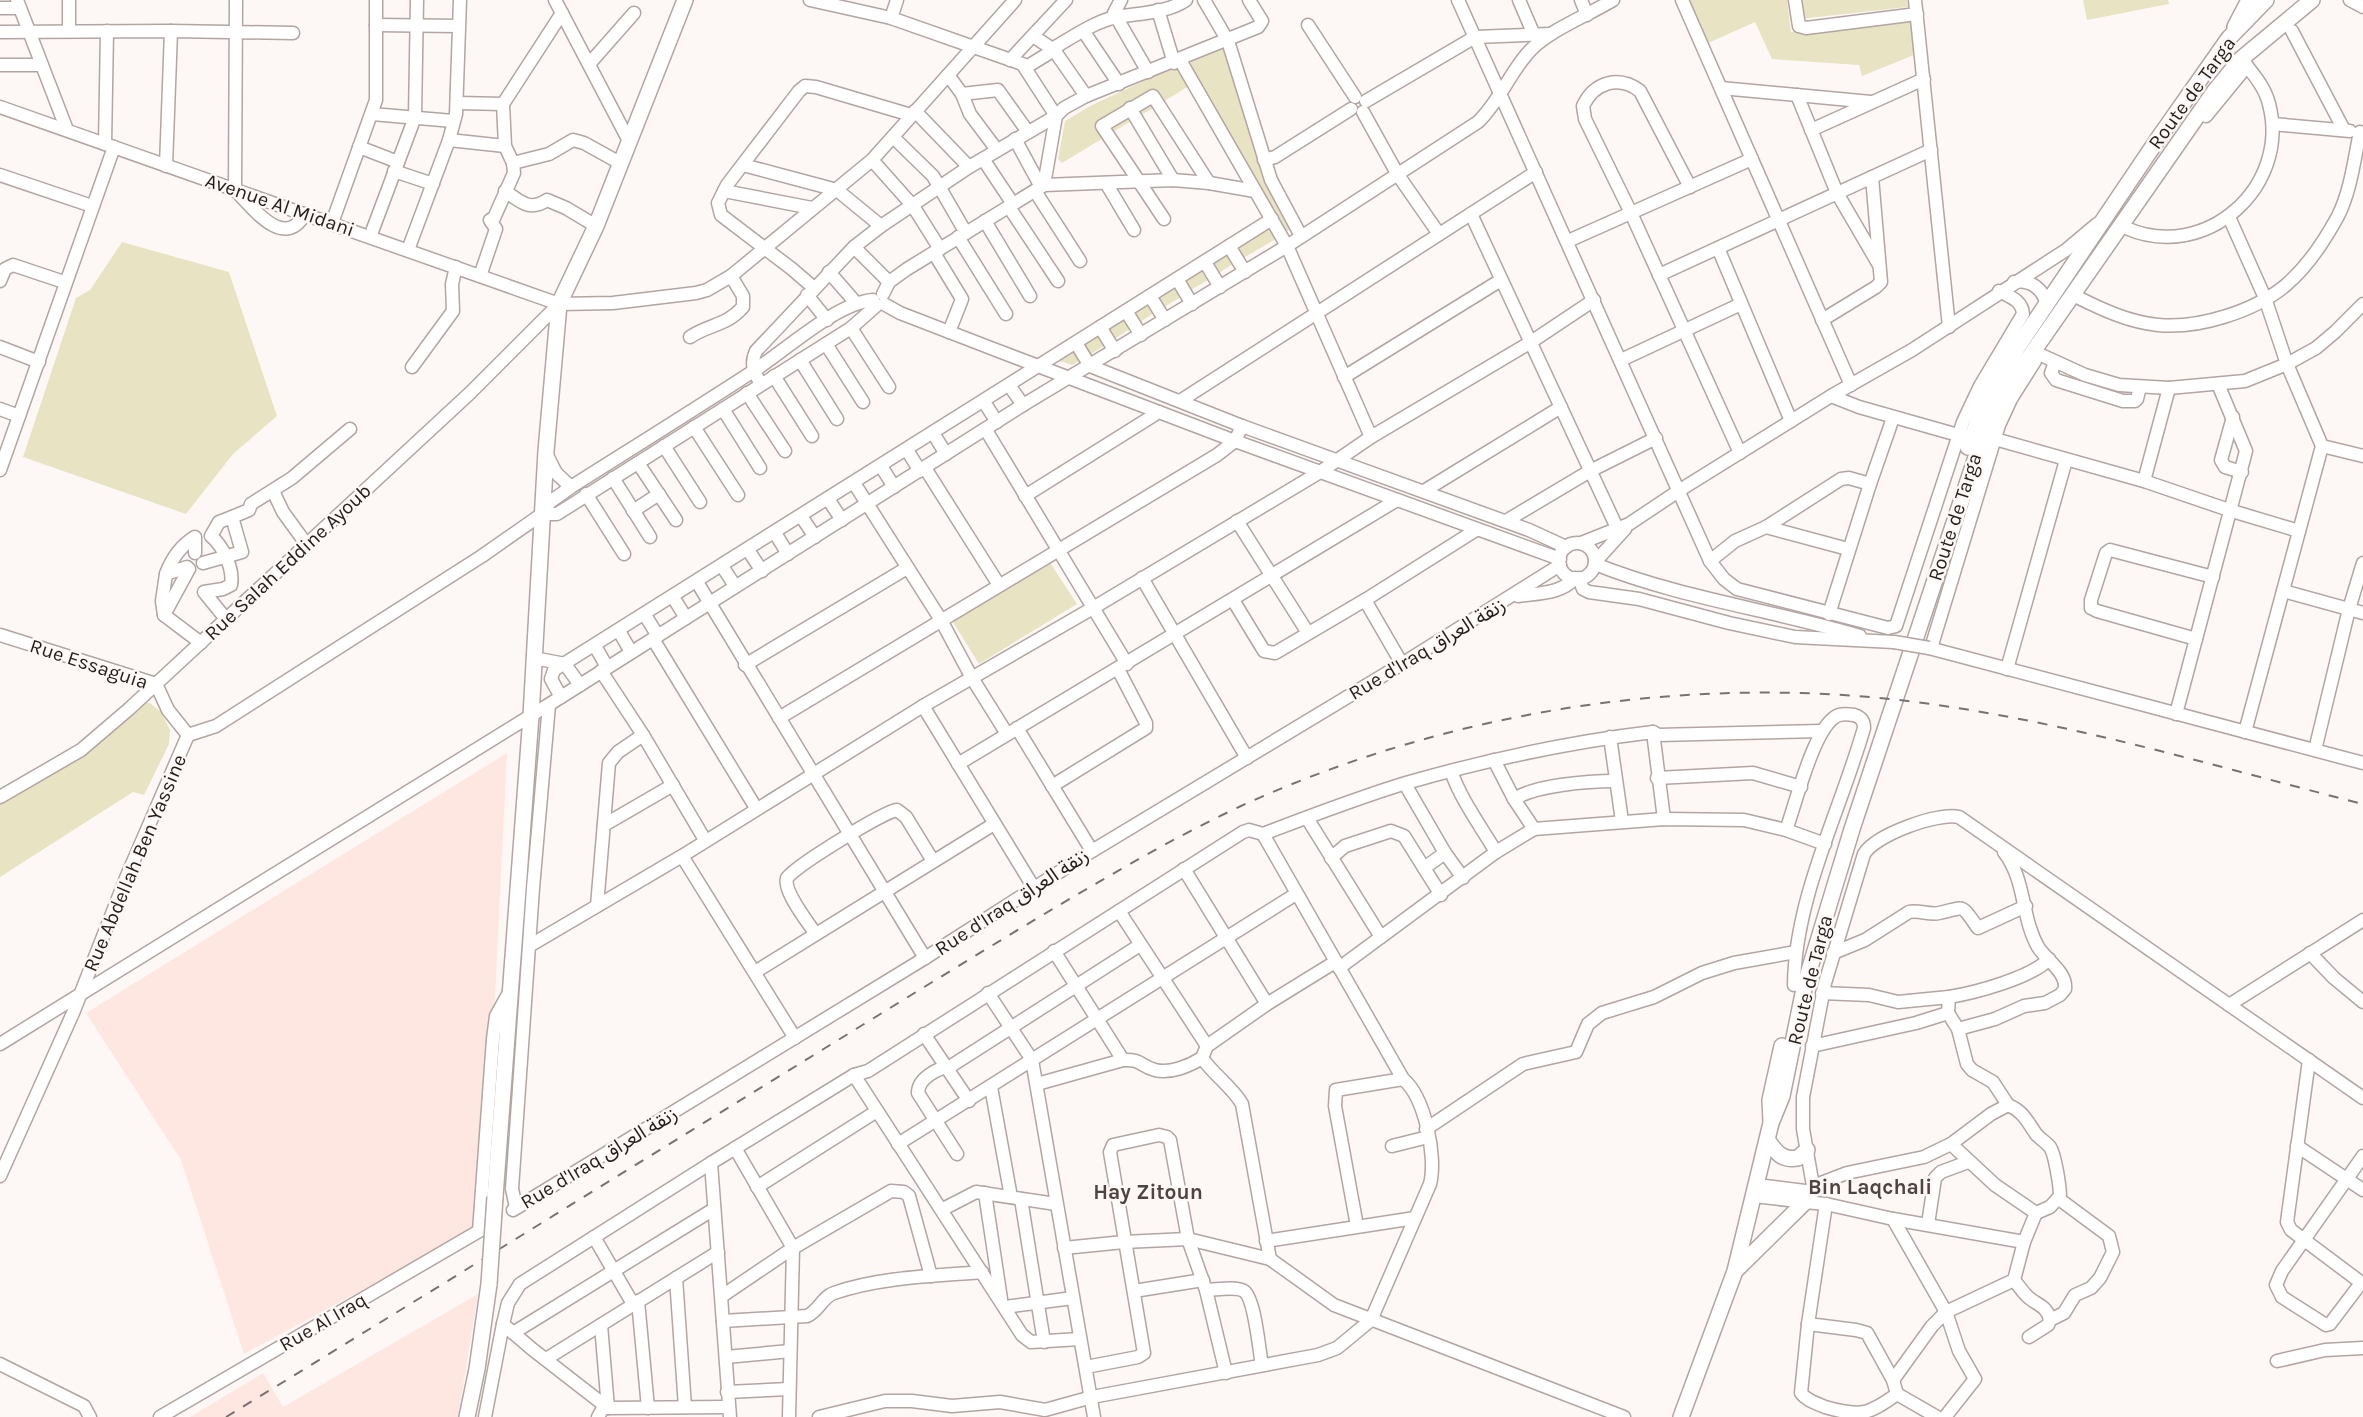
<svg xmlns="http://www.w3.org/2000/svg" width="2363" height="1417" font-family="Karla,'Noto Sans Arabic',sans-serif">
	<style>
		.built { fill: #fee7e0 }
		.green { fill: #e8e3c2 }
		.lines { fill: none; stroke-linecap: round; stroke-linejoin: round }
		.minor-casing { stroke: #b3a5a1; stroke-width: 15 }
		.major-casing { stroke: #b3a5a1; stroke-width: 18 }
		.minor { stroke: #fff; stroke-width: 12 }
		.major { stroke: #fff; stroke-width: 15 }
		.rail { stroke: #777270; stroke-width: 2; stroke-dasharray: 10 10; stroke-linecap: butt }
		.minor-bridge-casing { stroke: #b3a5a1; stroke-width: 15; stroke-linecap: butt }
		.major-bridge-casing { stroke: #b3a5a1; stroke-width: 18; stroke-linecap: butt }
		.minor-bridge { stroke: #fff; stroke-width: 12 }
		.major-bridge { stroke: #fff; stroke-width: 15 }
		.labels { text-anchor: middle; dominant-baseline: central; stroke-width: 5; stroke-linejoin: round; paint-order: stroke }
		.street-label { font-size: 20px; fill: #231e1c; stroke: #fdf8f6 }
		.neighbourhood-label { font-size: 21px; font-weight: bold; fill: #4e4340; stroke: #fdf8f6 }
	</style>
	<rect width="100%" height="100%" fill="#fdf8f6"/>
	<g class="built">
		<polygon points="507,753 484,1224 244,1354 181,1160 86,1013"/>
		<polygon points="478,1294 458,1417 190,1417 263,1373 283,1407"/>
	</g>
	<g class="green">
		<polygon points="1688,0 1787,0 1791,32 1910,20 1914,55 1862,76 1859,65 1772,59 1755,22 1706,44"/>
		<polygon points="1798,0 1907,0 1908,7 1800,19"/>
		<polygon points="2083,0 2168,0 2169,4 2087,20"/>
		<polygon points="1224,48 1228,48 1263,180 1289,229 1288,231 1285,231 1191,68 1191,61"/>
		<polygon points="1176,66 1189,86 1062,163 1058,159 1065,121 1092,105"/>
		<polygon points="1271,224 1279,237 1240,260 1233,248"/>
		<polygon points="122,242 229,272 277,416 233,454 186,514 23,457 76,298 90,290"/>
		<polygon points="1229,250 1236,262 1216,275 1209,263"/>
		<polygon points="1204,266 1211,278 1191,290 1184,278"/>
		<polygon points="1176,283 1184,295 1164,307 1157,296"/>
		<polygon points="1150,300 1157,311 1137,324 1130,312"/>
		<polygon points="1126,316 1133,327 1113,340 1106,328"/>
		<polygon points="1100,331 1108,343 1088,356 1080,344"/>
		<polygon points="1076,347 1083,359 1072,365 1056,360"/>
		<polygon points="1049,561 1077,604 979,664 953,622 956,616"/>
		<polygon points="140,703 150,703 161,712 170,730 169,744 144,795 133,792 0,877 0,799"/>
	</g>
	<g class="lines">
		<g class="minor-casing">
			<g id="minor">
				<polyline points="17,0 67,130"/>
				<polyline points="69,0 69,31"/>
				<path d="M236,0l-1,190c18,18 49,61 70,24"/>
				<polyline points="555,0 629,141"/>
				<path d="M810,0l81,18 137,48 26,-16 3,-4c17,-10 41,-26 60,-29 23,-4 50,-4 69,-17"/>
				<polyline points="1121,0 1114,13 1148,72"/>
				<polyline points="1204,0 1228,41 1271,180 1301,236"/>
				<path d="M1458,0l252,561 14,18 13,10 151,39 8,-2 67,-204 17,-36 43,-72c-1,-14 -13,-17 -24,-23"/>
				<polyline points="1519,0 1534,35"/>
				<polyline points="1581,0 1587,15"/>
				<polyline points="1682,0 1851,385"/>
				<polyline points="1795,0 1799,26 1806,28 1917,14"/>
				<polyline points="1915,0 1949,327"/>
				<polyline points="2350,0 2363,7"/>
				<polyline points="0,8 20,8"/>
				<polyline points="1158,10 1174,63"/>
				<polyline points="891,18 897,0"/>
				<polyline points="376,25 458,26"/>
				<polyline points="1308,25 1355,97"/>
				<polyline points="2292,31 2344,130"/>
				<polyline points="0,32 171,31 293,33"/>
				<polyline points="1084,32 1119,84"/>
				<polyline points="1033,36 1054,50 1086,96"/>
				<polyline points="1010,60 1066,0"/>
				<polyline points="1180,60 1287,246 1371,437"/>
				<polyline points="590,63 634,13"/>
				<polyline points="0,65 41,65"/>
				<polyline points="1023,65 1056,116 1044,185"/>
				<polyline points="948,75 962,94 970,114 997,150"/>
				<polyline points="1721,88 1871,102"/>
				<polyline points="962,94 998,90 1028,132"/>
				<polyline points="1797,95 1837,193 1879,265"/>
				<polyline points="1366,101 1475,37 1551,34"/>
				<polyline points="458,103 503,104"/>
				<polyline points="0,107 559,304 613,303 696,293 707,290 731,276 872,160 1015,0"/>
				<polyline points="1130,108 1173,180"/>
				<polyline points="915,111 969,167"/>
				<polyline points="1363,112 1398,175 1439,234"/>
				<polyline points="372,114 453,121"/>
				<polyline points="2206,116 2247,66"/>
				<polyline points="2273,124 2350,131"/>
				<polyline points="1811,130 1924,79"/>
				<polyline points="893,137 933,176 966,233"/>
				<polyline points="1015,139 1041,187"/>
				<polyline points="449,140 505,146"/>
				<polyline points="105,144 107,31"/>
				<polyline points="359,147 398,162"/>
				<polyline points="983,159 1013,204"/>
				<polyline points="872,160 913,206 940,249"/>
				<polyline points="1264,160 1275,157 1351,109"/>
				<polyline points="513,163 549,154 573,140 584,143 620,163"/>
				<polyline points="743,165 837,190 881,226"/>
				<polyline points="166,166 171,31"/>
				<polyline points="394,171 433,184"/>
				<polyline points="0,175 92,206"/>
				<polyline points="1106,183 1134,230"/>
				<path d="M1690,187l-50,-96c-21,-16 -46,-9 -57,15l2,13 46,94 109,240"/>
				<path d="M505,191c15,10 24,21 42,9l19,8 30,18"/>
				<polyline points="724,191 812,208"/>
				<polyline points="1035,191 1080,261"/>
				<polyline points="1009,207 1058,281"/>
				<polyline points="1471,214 1618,530"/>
				<polyline points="2229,217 2265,298 2287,364 2322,446 2245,732"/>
				<polyline points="1164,219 1102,126 1153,96 1209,183"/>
				<polyline points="985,221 1030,296"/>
				<polyline points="332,223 376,100 376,0"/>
				<path d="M2126,228c79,35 165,-41 143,-124 -4,-17 -16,-30 -26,-43"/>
				<polyline points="370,237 415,117 417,0"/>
				<polyline points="958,237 1006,314"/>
				<polyline points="1568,241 1752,159"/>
				<polyline points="1229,246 1245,272"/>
				<polyline points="854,247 889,282"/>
				<polyline points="1718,248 1791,421"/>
				<polyline points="408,250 449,140 456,114 460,0"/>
				<polyline points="934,253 962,299 949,332"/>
				<polyline points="1205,262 1220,287"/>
				<polyline points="829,272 856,303"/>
				<polyline points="1659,275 1931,150"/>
				<polyline points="480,276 496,229 490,220 494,218 514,173 513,163 505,146 503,104 562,13"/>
				<polyline points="1177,279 1192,304"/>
				<polyline points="0,281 5,269 13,265 64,282"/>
				<path d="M2014,282c17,-3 29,7 33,23"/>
				<polyline points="814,288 792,269 721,215 718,203 727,185 799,91 805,86 816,87 911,115"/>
				<polyline points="883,294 889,282 907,269 1044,185 1173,180 1209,183 1255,191"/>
				<polyline points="807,295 827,320"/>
				<polyline points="1150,296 1165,320"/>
				<path d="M2077,297c26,13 52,25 81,28 41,4 97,-14 128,-40 21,-18 39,-45 52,-69 13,-26 16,-56 22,-84"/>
				<polyline points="884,304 900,313 996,350 1235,441 1560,559"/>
				<polyline points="1126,311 1141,335"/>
				<polyline points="1822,320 1876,287 1881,282 1872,177"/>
				<polyline points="1100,327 1115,351"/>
				<polyline points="851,328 889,387"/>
				<path d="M690,337c21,-14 35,-10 53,-30v-11l-12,-20"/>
				<polyline points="1076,343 1090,366 1242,426 1529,530 1566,547"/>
				<polyline points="826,344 863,402"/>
				<polyline points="0,347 39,362"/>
				<polyline points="2039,354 2085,375 2119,385 2169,388 2245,381 2287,364 2316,348 2335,332 2363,304"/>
				<polyline points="800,360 837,419"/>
				<polyline points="1621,360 1741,304"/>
				<polyline points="2055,362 2051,373 2056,380 2123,401 2135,401 2137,399 2140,387"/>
				<polyline points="412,367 453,311 452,284 456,267"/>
				<polyline points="774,376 812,436"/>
				<polyline points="1344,377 1501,280"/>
				<path d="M761,384c-7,-11 -11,-21 -5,-33l98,-104 27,-21 88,-59 87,-51 8,-8 22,-12 172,-69 4,-6 -13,-21"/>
				<polyline points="1009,385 1023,405"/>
				<polyline points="747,393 785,451"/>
				<polyline points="1831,396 1859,407 1958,435"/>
				<polyline points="1180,401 1536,172"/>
				<polyline points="984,402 997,422"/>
				<polyline points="0,409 19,416"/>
				<polyline points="723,409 760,468"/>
				<polyline points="2233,417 2221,460 2225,467 2242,472"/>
				<polyline points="694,427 738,495"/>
				<polyline points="986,430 1127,664"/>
				<polyline points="933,433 946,454"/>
				<polyline points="1995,439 2144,481 2232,511 2299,531"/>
				<polyline points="664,446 700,502"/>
				<polyline points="2322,446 2363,456"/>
				<polyline points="907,450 920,471"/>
				<polyline points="547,455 556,473 571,487"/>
				<polyline points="638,463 676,520"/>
				<polyline points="881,466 894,487"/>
				<polyline points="925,468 999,585"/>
				<polyline points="0,470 114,147"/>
				<polyline points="613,478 650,537"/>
				<polyline points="2144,481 2169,388"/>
				<polyline points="854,483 941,620 972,678 1007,734"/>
				<polyline points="273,491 283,512 307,545"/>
				<polyline points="1424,491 1561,407"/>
				<polyline points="586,494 624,554"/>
				<polyline points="1025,496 1159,412"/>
				<polyline points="828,499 842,520"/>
				<polyline points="633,511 659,494"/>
				<polyline points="542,514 557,514 851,328 877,305"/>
				<polyline points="801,516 815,537"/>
				<polyline points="1237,521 1308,633"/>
				<polyline points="1506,521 1590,471 1656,438"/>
				<polyline points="1766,527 1848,549"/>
				<polyline points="775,533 788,554"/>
				<polyline points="1581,543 1629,524 1680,490 1831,396 1912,350 2066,250 2097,224"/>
				<circle cx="1577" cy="561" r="18"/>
				<polyline points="748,550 762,571"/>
				<polyline points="1710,561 1735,541 1766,527 1841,479 1849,478 1870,484"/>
				<polyline points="1595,562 1625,529"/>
				<polyline points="203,563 242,552 232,517 249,510 251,504 292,478 350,429"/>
				<path d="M1595,564c85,34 177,46 265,72"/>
				<polyline points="722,566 735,586"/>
				<polyline points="189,569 164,615 201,643"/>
				<path d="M166,574c6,-16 14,-28 29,-37v16"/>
				<polyline points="1142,578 1247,758"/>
				<polyline points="1579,578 1583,589 1589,592 1639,599 1729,623 1795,637 1894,642"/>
				<polyline points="697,582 925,958"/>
				<polyline points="2283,591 2363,613"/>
				<path d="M1518,596c20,-3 43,-2 57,-18"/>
				<polyline points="673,597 686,618"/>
				<polyline points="1233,600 1264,651 1275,653 1365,600 1476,530"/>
				<polyline points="1365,600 1402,664"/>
				<polyline points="1829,614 1870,484 1893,418"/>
				<polyline points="164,615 162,601 166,574 187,567"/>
				<polyline points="645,615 658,636"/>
				<path d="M226,619l-22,-27 19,-3 8,-4c3,-16 -8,-39 -20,-49l8,-14 13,-5"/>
				<polyline points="619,631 631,652"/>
				<polyline points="0,635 156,684 168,710 188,735"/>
				<polyline points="653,639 756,808"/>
				<polyline points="2196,639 2097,611 2091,608 2091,600 2106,553 2110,550 2213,577"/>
				<polyline points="595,646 607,667"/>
				<polyline points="1929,648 2363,763"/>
				<polyline points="1931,648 1999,425 2011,399 2035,361"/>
				<polyline points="534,658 565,664 580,685"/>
				<polyline points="745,665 907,568"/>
				<polyline points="2007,669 2066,460"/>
				<polyline points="601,671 643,735 705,840"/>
				<polyline points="561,697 551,679 554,670 1272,219"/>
				<polyline points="923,706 1034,888"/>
				<polyline points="2176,714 2246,451 2218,384"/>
				<polyline points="779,718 1217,455 1235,441 1242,426"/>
				<polyline points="1017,728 1092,851"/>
				<polyline points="1653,732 1664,819"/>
				<path d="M188,735l28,-9 266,-170 60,-42 8,-12 21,-15c60,-38 121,-76 181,-115 33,-21 84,-69 121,-72"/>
				<polyline points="1610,737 1622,821"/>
				<polyline points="2315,750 2349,609 2363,563"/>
				<polyline points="1494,760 1514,799 1534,829"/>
				<polyline points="958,764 1397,500"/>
				<path d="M1451,771c10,29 29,54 45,81"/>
				<polyline points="1657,778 1753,773 1801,787"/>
				<polyline points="1405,784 1445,853 1463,878"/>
				<polyline points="1052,786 1146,728 1146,723 1118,669"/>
				<polyline points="0,797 81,750 129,709 470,393 559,304"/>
				<path d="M1514,799c22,-14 75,-18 101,-18"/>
				<polyline points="1307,818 1381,937"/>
				<polyline points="604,825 673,785"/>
				<path d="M1786,830c10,-27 27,-99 49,-113 5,-4 13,-3 19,-2 7,2 10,6 10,13 -24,84 -69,169 -70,257"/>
				<polyline points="682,856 795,1038"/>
				<polyline points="1331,858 1345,846 1391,831 1404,836 1441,895"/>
				<polyline points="1424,868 1445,853"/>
				<polyline points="1184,869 1267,1004"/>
				<polyline points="597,906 609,763 618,752 643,735"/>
				<polyline points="1119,911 1207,1046"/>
				<path d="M815,933c-8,-12 -32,-42 -28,-55 10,-13 96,-66 110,-68l9,7 27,44"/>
				<polyline points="529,946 682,856 923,706 1093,608 1320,472 1371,437 1531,342 1594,300"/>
				<polyline points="1054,951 1123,1060"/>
				<path d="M1833,953l32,-13 44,-28c10,-2 20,3 30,1 27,-6 21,-10 39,15l48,-22"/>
				<polyline points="2310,953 2334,978 2363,1002"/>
				<polyline points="1339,968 1496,852 1534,829 1664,819 1744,820 1786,830 1825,844"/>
				<polyline points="755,972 994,824"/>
				<polyline points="988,993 1032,1060 1094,1417"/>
				<path d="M1949,997c25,-4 82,-19 100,-38"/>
				<polyline points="2229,1005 2363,920"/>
				<path d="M1958,1029l37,-10 29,-13 21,-3 15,-8 5,-6c2,-17 -19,-29 -27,-42 -17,-30 -12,-67 -34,-95"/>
				<polyline points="924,1034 969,1101"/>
				<path d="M0,1044l561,-347 462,-292 264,-159 191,-124c20,-19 31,-47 49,-68 19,-23 60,-38 86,-54"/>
				<polyline points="1812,1046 1916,1023 1948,1013 1949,997 1898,1002 1869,995 1822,993"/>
				<path d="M1202,1058c12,17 31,30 40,46l28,155"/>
				<polyline points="2309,1060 2287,1222 2291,1230 2363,1284"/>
				<polyline points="854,1075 1022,1335 1031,1342 1080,1339"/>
				<path d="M1037,1084l86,-24c19,-1 17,6 32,10 15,4 34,-4 47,-12l5,-12 60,-42 68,-42"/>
				<polyline points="991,1087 1011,1197"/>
				<polyline points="1426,1129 1523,1064 1576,1052 1588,1024 1602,1013 1654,997 1702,973 1734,963 1796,952"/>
				<polyline points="898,1144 1296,894"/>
				<path d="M1951,1144l44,41 41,28 14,-6 10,-11c0,-9 -5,-42 -10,-49 -4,-5 -10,-8 -14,-13 -9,-13 -13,-23 -28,-29"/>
				<polyline points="1392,1146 1428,1137"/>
				<polyline points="2297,1146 2363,1190"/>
				<polyline points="735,1148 793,1248 789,1417"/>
				<path d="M957,1154l-39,-61c0,-15 20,-25 33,-27l189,-121"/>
				<polyline points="711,1163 520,1284 508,1303 503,1324 532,1349 608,1408 728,1407"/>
				<polyline points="0,1176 73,1013 126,878 188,735"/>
				<polyline points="1757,1185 1813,1192"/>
				<polyline points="1813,1186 1847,1173 1924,1157 1951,1144 1991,1114 2008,1105 1993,1082 1972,1070 1967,1064 1958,1029 1948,1013"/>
				<polyline points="757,1187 877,1111"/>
				<polyline points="985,1193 1001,1299"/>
				<polyline points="1754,1196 1805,1202"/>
				<polyline points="1021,1199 1044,1342"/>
				<path d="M1826,1204l-18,120 -7,69c6,8 15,10 24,14 35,10 43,8 72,-13"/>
				<polyline points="516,1207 512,1189 533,888 549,705"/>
				<polyline points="943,1209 976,1192 1056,1204"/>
				<polyline points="513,1210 925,958 1092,851 1402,664 1560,565"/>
				<polyline points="1893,1219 1946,1312 1959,1351 1975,1379 1945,1417"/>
				<polyline points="1928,1224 1935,1178 1941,1172 1968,1162"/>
				<polyline points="1357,1226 1335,1106 1336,1090 1403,1079"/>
				<polyline points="479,1231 493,1039 496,1016 510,991"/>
				<polyline points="594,1237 633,1304"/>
				<polyline points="1266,1241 1415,1218"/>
				<path d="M2024,1242l-131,-23 -67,-15 -21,-2 8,-10v-6l-10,-57v-32l22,-114 39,-129c11,-19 74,-42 95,-37l404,281"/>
				<polyline points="1064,1248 1124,1242 1188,1239 1270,1259 1334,1305 1624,1417"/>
				<polyline points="676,1278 685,1407"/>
				<path d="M2014,1280c4,5 8,11 13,16 9,9 20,9 23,24l-2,5 -19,12"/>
				<polyline points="2361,1283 2330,1324 2326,1325 2282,1297 2276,1285 2282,1271 2363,1156"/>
				<path d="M1206,1290c10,0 29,-4 38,1 11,8 15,59 18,74"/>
				<polyline points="1134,1291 1203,1280"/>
				<polyline points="722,1296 793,1248 891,1191 904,1192 909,1196 931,1276"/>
				<polyline points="638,1301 648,1408"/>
				<polyline points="1005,1307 1073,1298"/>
				<polyline points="2050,1320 2064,1313 2075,1295 2091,1288 2100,1278 2113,1252 2109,1236 2059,1199"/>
				<path d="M723,1321l84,-5c12,-5 15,-19 27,-23 45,-16 101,-17 148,-21"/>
				<polyline points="1808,1324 1856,1330 1867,1333 1893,1380 1897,1394 1937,1417"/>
				<polyline points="601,1325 608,1408"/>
				<polyline points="513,1333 714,1209"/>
				<polyline points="726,1357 790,1351"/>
				<polyline points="546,1359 718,1252"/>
				<polyline points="2277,1361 2325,1350 2363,1348"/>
				<polyline points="0,1364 84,1406 90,1417"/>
				<polyline points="1086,1367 1138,1357 1144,1353 1110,1152 1113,1145 1159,1135 1167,1137 1170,1140 1188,1239 1206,1290 1226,1373"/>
				<polyline points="1893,1380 1932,1326 1946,1312 2014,1280 2024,1242 2036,1213"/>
				<polyline points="727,1392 789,1389"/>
				<polyline points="160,1417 486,1227"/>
				<polyline points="485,1417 503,1324"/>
				<polyline points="598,1417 604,1406"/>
				<path d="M730,1417l-19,-254 143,-88 14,-4 375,-239 6,-2 14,4c47,-18 94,-36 143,-51 80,-23 163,-41 247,-51l5,3 163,-4"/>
				<path d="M819,1417l66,-16h27l40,5 48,-4 45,8 47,-13 226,-42 19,-7 34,-28 59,-136c7,-27 -5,-87 -27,-105l-140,-245"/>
			</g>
		</g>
		<g class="major-casing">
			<g id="major">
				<polyline points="2235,27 2249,0"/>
				<polyline points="1968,447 1986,400 2019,345 2160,136 2229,38 2266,0"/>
				<polyline points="1771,1122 1770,1100 1782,1046"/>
				<path d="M1768,1141c8,11 14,20 30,17l9,-8"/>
				<polyline points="495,1197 531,716 546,451 559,304 596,226 685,0"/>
				<polyline points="1735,1271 1805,1202"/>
				<polyline points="467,1417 477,1369 489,1284"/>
				<polyline points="1681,1417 1735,1271 1771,1123 1782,1096 1805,984 1852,829 1984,433 2016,376 2214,92 2241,59 2312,0"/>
			</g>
		</g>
		<use href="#minor" class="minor"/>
		<use href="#major" class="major"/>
		<path class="rail" d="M226,1417c190,-116 380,-234 570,-351 86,-53 173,-107 260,-159 61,-36 121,-71 185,-101 175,-80 367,-118 559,-113 193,5 378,64 563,111"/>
		<g class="minor-bridge-casing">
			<polyline id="minor-bridge" points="1894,642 1929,648"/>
		</g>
		<g class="major-bridge-casing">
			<polyline id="major-bridge" points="489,1284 495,1197"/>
		</g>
		<use href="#minor-bridge" class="minor-bridge"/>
		<use href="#major-bridge" class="major-bridge"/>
	</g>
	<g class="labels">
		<g class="street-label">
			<text transform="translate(2192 93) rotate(-54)">Route de Targa</text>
			<text transform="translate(280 205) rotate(19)">Avenue Al Midani</text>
			<text transform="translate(1955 517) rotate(-72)">Route de Targa</text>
			<text transform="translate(288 562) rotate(-43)">Rue Salah Eddine Ayoub</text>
			<text transform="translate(1427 649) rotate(-31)">Rue d'Iraq زنقة العراق</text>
			<text transform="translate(89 664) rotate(18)">Rue Essaguia</text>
			<text transform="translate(135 863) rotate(-67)">Rue Abdellah Ben Yassine</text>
			<text transform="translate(1012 902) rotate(-33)">Rue d'Iraq زنقة العراق</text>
			<text transform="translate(1810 980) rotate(-76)">Route de Targa</text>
			<text transform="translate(599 1158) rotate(-31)">Rue d'Iraq زنقة العراق</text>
			<text transform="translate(323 1322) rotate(-30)">Rue Al Iraq</text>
		</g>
		<g class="neighbourhood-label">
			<text x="1870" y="1187">Bin Laqchali</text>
			<text x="1148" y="1192">Hay Zitoun</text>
		</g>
	</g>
</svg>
